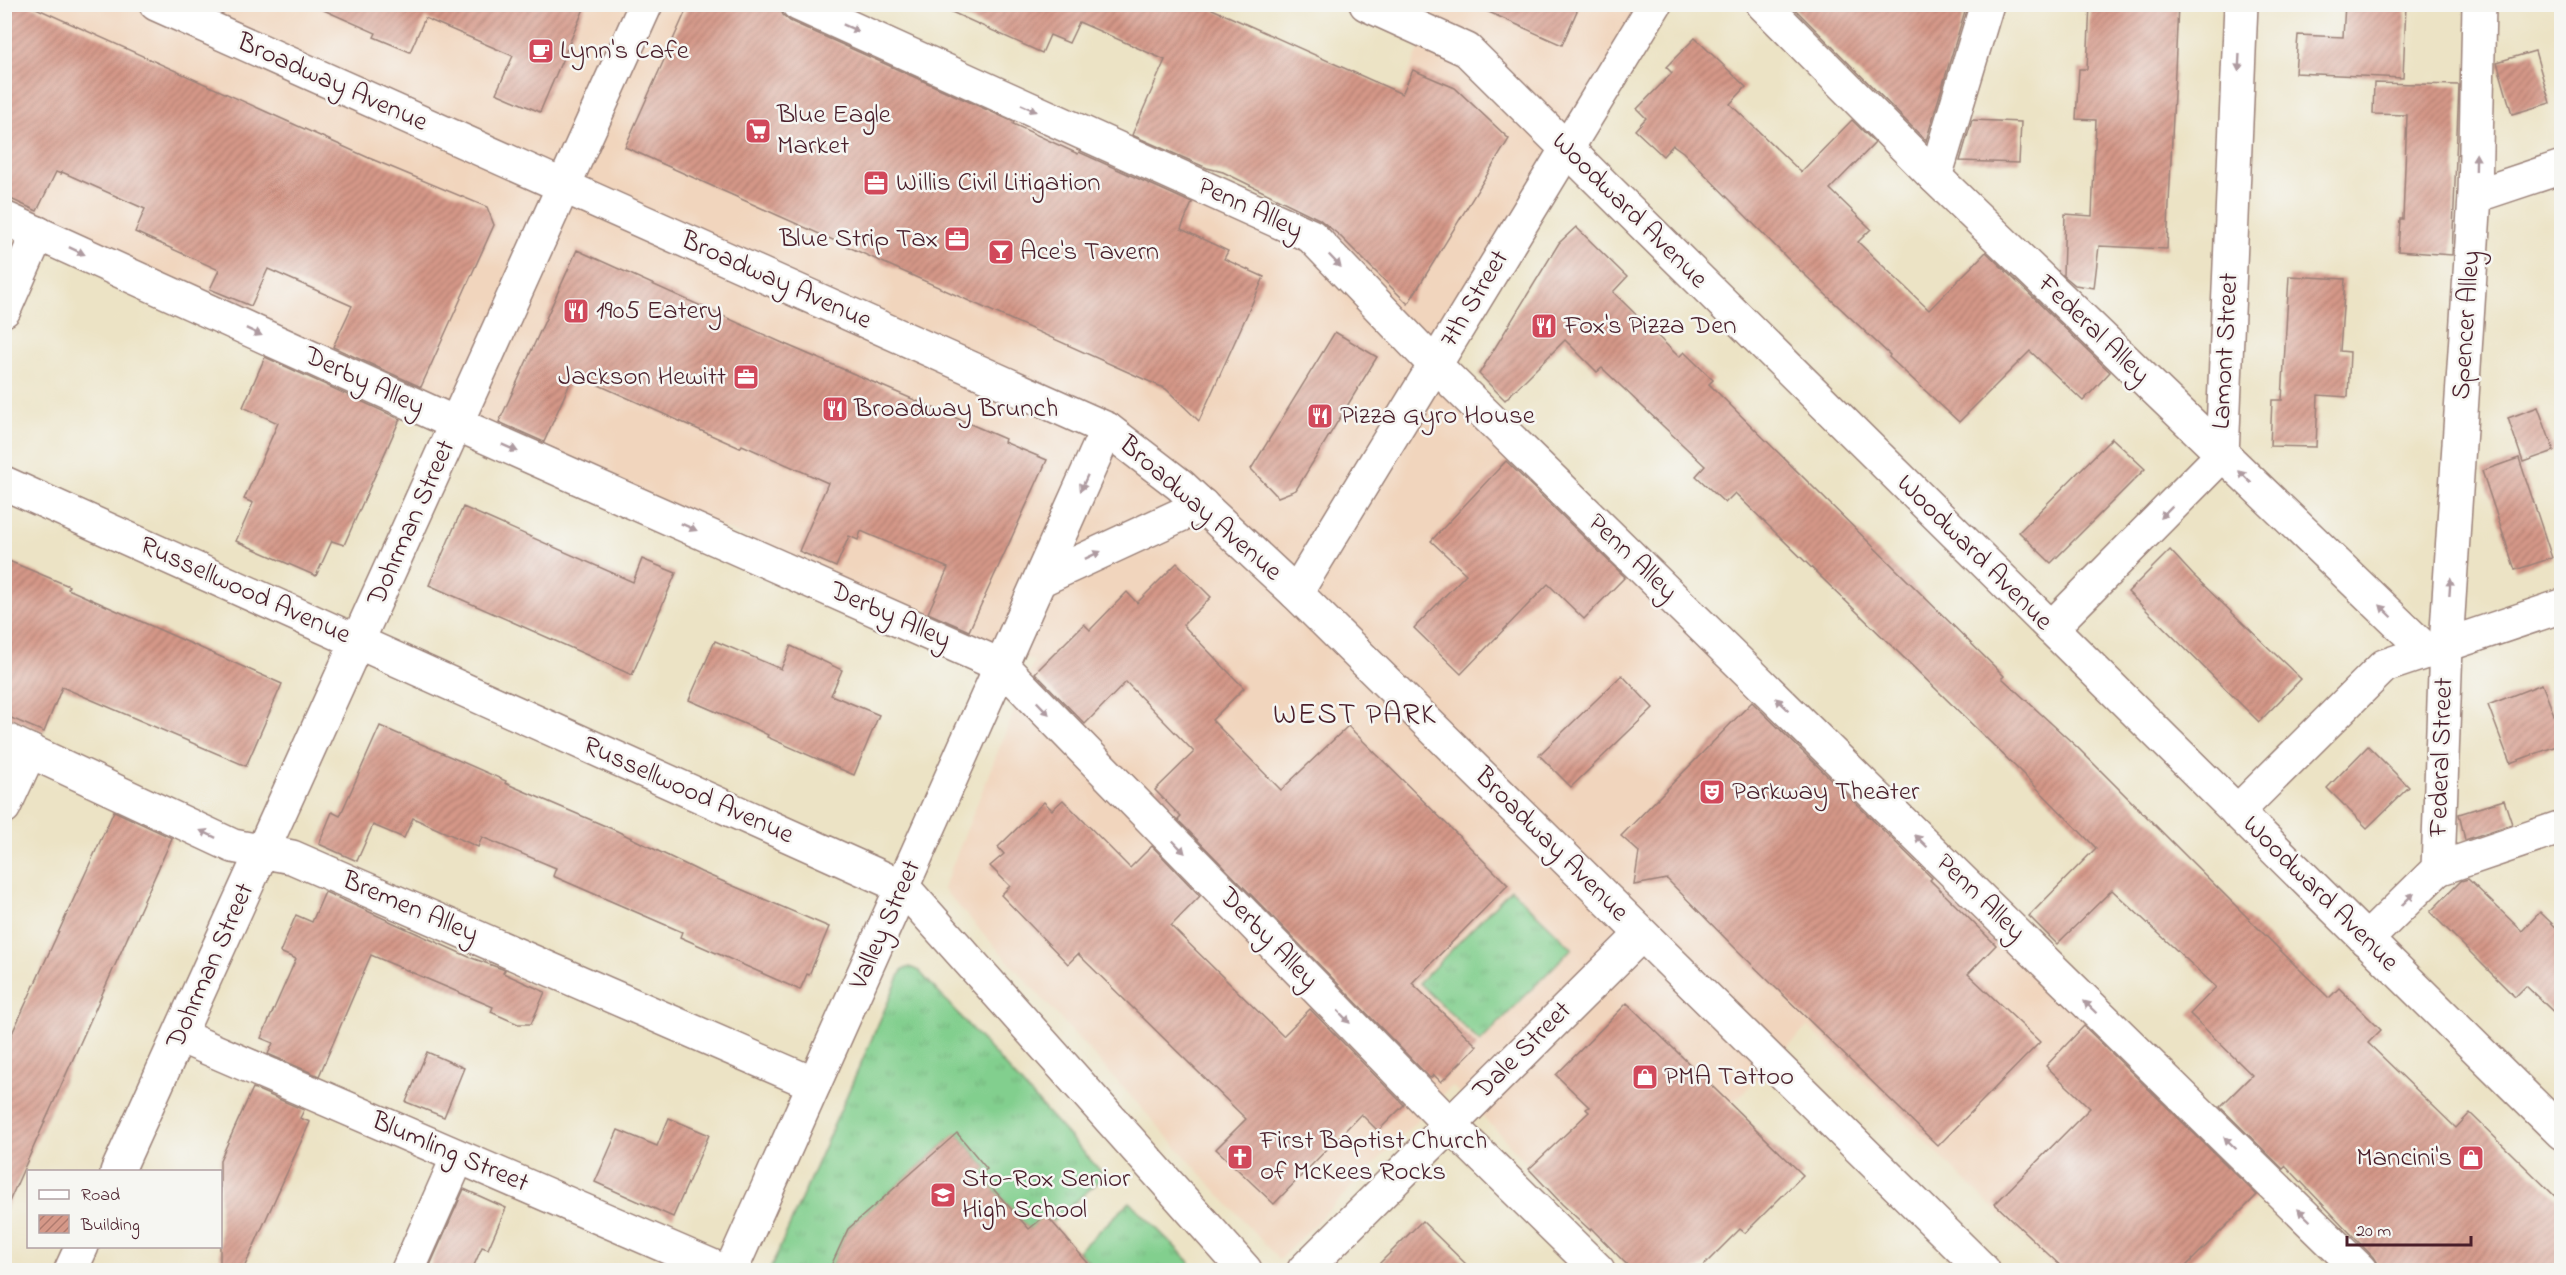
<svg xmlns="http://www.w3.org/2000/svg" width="2566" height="1275" font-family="'Indie Flower',sans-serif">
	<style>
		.built { fill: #f1d5bd }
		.grass { fill: url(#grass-tufts); stroke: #66775c; stroke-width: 1.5 }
		.building { fill: url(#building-hatch) }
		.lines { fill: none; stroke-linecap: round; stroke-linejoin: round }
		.minor-casing { stroke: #9b8178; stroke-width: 36 }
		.minor { stroke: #fff; stroke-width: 33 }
		.oneway { fill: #ae9aa0 }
		.labels { text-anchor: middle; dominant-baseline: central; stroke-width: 5; stroke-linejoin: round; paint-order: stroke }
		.poi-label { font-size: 27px; fill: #4a1f2b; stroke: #f6f6f2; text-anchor: start }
		.street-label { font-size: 27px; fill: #4a1f2b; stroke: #f6f6f2 }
		.quarter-label { font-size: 30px; letter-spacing: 1.5px; fill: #4a1f2b; stroke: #f6f6f2 }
	</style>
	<defs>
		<pattern id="grass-tufts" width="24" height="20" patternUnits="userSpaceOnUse" patternTransform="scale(1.5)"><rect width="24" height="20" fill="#82cf8e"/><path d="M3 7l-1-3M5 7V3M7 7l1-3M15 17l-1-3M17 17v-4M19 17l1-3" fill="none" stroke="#72b17b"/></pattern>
		<pattern id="building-hatch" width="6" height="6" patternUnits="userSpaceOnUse" patternTransform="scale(1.5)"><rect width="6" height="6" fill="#d59888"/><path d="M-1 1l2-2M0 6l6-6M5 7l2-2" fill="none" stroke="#af7b6f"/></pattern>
	</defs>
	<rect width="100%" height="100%" fill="#f6f6f2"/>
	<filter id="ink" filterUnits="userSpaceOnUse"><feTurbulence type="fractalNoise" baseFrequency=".0167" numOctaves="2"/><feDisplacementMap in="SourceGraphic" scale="12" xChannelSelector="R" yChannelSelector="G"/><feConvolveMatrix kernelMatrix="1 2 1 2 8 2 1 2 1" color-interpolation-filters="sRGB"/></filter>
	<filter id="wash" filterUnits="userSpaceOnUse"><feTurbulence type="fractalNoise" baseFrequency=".008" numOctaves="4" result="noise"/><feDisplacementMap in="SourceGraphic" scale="24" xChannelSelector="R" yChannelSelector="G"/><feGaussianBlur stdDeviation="1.35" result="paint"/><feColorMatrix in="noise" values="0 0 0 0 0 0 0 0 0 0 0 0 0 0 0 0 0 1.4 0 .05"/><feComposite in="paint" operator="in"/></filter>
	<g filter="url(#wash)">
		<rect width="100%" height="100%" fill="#ece3c5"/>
		<polygon class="built" points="5,5 760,5 1027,125 1289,226 1332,134 1373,152 1427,32 1366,5 1655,5 1435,365 2272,1184 2185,1270 2056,1270 1808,1026 1746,1090 1590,1234 1498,1132 1452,1086 1279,1260 943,889 1034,661 965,635 5,208"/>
		<g class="grass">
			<polygon points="1511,889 1572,948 1480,1042 1419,983"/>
			<polygon points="910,967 919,971 1105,1176 1052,1222 1029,1229 980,1174 987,1168 957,1133 848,1229 829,1270 770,1270 902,970"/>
			<polygon points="1130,1202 1189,1261 1193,1270 1078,1270 1089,1262 1078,1251"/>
		</g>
		<g id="blocks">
			<g class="building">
				<polygon points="4,4 27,4 369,158 487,207 494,225 421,387 333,347 352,306 268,269 251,306 210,289 219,270 135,232 145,209 62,172 61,174 56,172 37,211 4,196"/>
				<polygon points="310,4 586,4 540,112 496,93 513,56 425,18 410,52 374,37 376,33"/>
				<polygon points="689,4 773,4 780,8 783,15 790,21 1014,122 1013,124 1078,154 1079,152 1192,203 1181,229 1228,251 1224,259 1264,277 1199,421 1166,389 625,147"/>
				<polygon points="934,4 1201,4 1402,94 1413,70 1455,88 1509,139 1408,304 1339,235 1319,219 1223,172 1207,168 1132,135 1165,60 1079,22 1069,43 1050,35 1042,53"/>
				<polygon points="1471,4 1580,4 1562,45"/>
				<polygon points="1790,4 1967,4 1926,141"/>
				<polygon points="2090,4 2178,4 2167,249 2099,246 2094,288 2075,285 2063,275 2065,214 2092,216 2096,120 2076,119 2079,69 2087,69"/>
				<polygon points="2345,4 2406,4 2403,78 2295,73 2298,35 2343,37"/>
				<polygon points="1695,38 1746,87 1730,104 1801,172 1852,120 1875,143 1830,189 1871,229 1858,242 1929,310 1986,252 2110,372 2083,401 2030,351 1959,422 1889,357 1890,355 1787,258 1683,152 1673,145 1663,156 1635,130 1646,118 1637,109 1672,73 1666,67"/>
				<polygon points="2535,51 2550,103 2512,114 2497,62"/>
				<polygon points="2374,83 2459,85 2452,255 2398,251 2400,219 2403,219 2407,115 2373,114"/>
				<polygon points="1972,120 2021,122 2019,163 1960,161"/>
				<polygon points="1576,227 1627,277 1613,292 1679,357 1684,352 1713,380 1709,384 2004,676 2002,678 2077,747 2295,965 2329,998 2339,988 2381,1030 2368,1043 2456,1128 2470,1113 2562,1203 2562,1270 2381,1270 2373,1257 2286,1166 2283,1169 2220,1107 2252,1075 2190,1014 2216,987 2112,890 2057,944 2029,916 2096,848 2023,774 1735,493 1725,503 1696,476 1705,466 1602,368 1597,372 1565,340 1505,400 1479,374 1559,243"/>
				<polygon points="577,250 787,345 1005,439 1004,442 1047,460 969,631 928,613 948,568 861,531 858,540 849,536 836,567 799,551 828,483 742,445 740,448 574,374 544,442 499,422"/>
				<polygon points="2289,276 2345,279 2340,351 2350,352 2348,397 2318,395 2316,447 2270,446 2272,400 2282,400"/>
				<polygon points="1335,332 1377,357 1296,490 1278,497 1251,469"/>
				<polygon points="265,357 400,419 344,545 332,541 316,576 236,541 253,503 244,499 278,423 243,407"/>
				<polygon points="2538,407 2554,451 2523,462 2508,418"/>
				<polygon points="2112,438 2145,469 2051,563 2019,532"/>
				<polygon points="2519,458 2552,558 2515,570 2482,471"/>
				<polygon points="1506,461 1625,577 1584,619 1548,584 1461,674 1414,628 1466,574 1431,541"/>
				<polygon points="463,507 633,582 642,559 676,573 632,675 429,585"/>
				<polygon points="2170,550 2193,575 2301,679 2259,722 2128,592"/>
				<polygon points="4,559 69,586 68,589 282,684 246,766 62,687 44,732 4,715"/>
				<polygon points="1177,563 1211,597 1183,625 1244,688 1212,720 1281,790 1348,726 1508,885 1412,983 1477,1046 1441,1082 1434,1075 1430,1078 1178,820 1181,817 1155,790 1194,752 1126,682 1085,724 1035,673 1084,624 1090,630 1127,592 1137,603"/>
				<polygon points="715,641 781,669 791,646 842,670 831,695 879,715 854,775 767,737 768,735 754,728 689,700"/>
				<polygon points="1622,675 1653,708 1571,787 1539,755"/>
				<polygon points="2542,684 2562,735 2562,744 2510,763 2488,705"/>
				<polygon points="1752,702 1932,878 1930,880 1996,945 1968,974 2040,1042 1938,1146 1734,947 1667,879 1634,885 1639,852 1621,836"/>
				<polygon points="380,726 506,781 505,783 617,831 701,872 829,927 809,975 807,974 800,990 680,937 682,932 553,876 556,868 482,837 478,847 413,818 404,838 373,825 357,861 319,844 332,812 340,816"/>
				<polygon points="2368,746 2409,787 2367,828 2327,788"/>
				<polygon points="1063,800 1130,868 1152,846 1200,896 1171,926 1283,1036 1310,1009 1404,1105 1378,1131 1361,1114 1274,1204 1216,1149 1246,1119 1078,954 1068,964 1001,895 1010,886 990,866 1004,854 998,847 1044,802 1052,810"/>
				<polygon points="2504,800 2512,824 2465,840 2459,814"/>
				<polygon points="114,811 172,838 4,1213 4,1051"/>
				<polygon points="2468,879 2522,931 2540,912 2562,933 2562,1020 2526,986 2515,997 2430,912 2461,881"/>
				<polygon points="325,892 469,957 505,970 503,973 545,992 531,1024 518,1024 491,1012 493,1007 371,955 319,1076 268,1054 273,1043 261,1038 296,959 280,952 296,915 312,922"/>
				<polygon points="1627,1003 1803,1175 1745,1233 1740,1229 1699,1270 1632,1270 1591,1228 1590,1230 1562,1204 1529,1169 1589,1112 1586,1109 1589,1107 1556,1075"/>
				<polygon points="2084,1026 2257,1195 2182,1270 2065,1270 1995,1204 2090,1108 2046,1066"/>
				<polygon points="427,1052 464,1068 444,1117 406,1102"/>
				<polygon points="253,1088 304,1110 300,1118 310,1122 243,1270 220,1270 220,1160"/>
				<polygon points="669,1118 709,1135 673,1217 595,1182 618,1130 657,1146"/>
				<polygon points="957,1133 987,1169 980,1174 1029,1229 1046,1215 1094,1270 829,1270 848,1229"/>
				<polygon points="464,1189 506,1208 488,1249 482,1247 472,1270 428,1270"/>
				<polygon points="1422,1221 1472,1270 1373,1270"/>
			</g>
		</g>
	</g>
	<g filter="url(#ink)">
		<use href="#blocks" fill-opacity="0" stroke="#9b8178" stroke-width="1.5"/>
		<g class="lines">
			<g class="minor-casing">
				<g id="minor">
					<polyline points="156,4 1107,429 1180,485 1296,593 1983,1270"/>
					<polyline points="798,4 1311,236 1435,365 2360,1270"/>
					<polyline points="1366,4 1467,50 2562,1133"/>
					<polyline points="1763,4 1935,177 2428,652"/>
					<polyline points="1935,177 1987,4"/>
					<polyline points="2475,196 2562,167"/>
					<polyline points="4,218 457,424 1002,666 1449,1124 1598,1270"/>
					<polyline points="4,310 38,233"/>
					<polyline points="4,483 903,887 1245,1270"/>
					<polyline points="1040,580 1202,505"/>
					<polyline points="1296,593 1655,4"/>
					<polyline points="2051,628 2222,455 2241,4"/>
					<polyline points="4,739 233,846 292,857 814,1084"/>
					<polyline points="4,807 30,751"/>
					<polyline points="2237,812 2384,666 2562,606"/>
					<polyline points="2438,869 2562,827"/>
					<polyline points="2366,940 2438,869 2446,646 2475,196 2479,4"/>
					<polyline points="180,1036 721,1270"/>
					<polyline points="117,1172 646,4"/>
					<polyline points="71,1270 82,1246"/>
					<polyline points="408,1270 458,1157"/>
					<polyline points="731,1270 1107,429"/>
					<polyline points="1304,1270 1641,935"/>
				</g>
			</g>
			<use href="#minor" class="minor"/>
		</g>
		<defs><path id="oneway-solid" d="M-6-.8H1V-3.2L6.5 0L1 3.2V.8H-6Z" transform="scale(1.5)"/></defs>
		<g class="oneway">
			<use href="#oneway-solid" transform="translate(851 28) rotate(24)"/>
			<use href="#oneway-solid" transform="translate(2239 63) rotate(93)"/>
			<use href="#oneway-solid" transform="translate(1029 108) rotate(24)"/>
			<use href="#oneway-solid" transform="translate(2476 162) rotate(-89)"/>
			<use href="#oneway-solid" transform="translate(77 251) rotate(25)"/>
			<use href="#oneway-solid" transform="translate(1335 261) rotate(46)"/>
			<use href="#oneway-solid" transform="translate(254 332) rotate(25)"/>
			<use href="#oneway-solid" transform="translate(510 448) rotate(24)"/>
			<use href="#oneway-solid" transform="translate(2245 477) rotate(-136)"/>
			<use href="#oneway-solid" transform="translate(1084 483) rotate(114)"/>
			<use href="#oneway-solid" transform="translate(2166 512) rotate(135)"/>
			<use href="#oneway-solid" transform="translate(689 527) rotate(24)"/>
			<use href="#oneway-solid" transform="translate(1093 555) rotate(-25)"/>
			<use href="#oneway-solid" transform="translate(2450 587) rotate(-86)"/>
			<use href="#oneway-solid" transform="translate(2386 611) rotate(-136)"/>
			<use href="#oneway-solid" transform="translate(1782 704) rotate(-136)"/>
			<use href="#oneway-solid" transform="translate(1043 708) rotate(46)"/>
			<use href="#oneway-solid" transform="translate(208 834) rotate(-155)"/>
			<use href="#oneway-solid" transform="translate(1921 841) rotate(-136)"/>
			<use href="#oneway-solid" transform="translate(1179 847) rotate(46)"/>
			<use href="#oneway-solid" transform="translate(2408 899) rotate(-45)"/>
			<use href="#oneway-solid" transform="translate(2090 1007) rotate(-136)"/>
			<use href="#oneway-solid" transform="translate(1344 1017) rotate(46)"/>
			<use href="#oneway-solid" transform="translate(2230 1143) rotate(-136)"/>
			<use href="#oneway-solid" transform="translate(2304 1215) rotate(-136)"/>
		</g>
	</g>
	<defs>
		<g id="cafe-square" transform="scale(1.35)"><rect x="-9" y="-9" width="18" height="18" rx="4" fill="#d1495b" stroke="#f6f6f2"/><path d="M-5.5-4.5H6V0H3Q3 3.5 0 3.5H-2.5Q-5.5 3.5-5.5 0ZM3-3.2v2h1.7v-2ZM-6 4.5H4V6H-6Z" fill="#fff"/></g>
		<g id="supermarket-square" transform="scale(1.35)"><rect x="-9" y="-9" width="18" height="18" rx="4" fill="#d1495b" stroke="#f6f6f2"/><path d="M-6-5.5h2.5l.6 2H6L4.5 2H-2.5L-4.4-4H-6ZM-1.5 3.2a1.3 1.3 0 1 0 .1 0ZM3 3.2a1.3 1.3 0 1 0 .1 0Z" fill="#fff"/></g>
		<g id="office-square" transform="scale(1.35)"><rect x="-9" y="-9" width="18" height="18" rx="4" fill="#d1495b" stroke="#f6f6f2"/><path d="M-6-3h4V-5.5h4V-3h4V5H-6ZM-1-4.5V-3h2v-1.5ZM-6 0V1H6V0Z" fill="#fff"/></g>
		<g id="bar-square" transform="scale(1.35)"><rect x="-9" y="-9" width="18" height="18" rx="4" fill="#d1495b" stroke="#f6f6f2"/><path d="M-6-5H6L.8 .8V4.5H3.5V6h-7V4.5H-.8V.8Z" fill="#fff"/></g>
		<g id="restaurant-square" transform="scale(1.35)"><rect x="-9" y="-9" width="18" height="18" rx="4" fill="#d1495b" stroke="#f6f6f2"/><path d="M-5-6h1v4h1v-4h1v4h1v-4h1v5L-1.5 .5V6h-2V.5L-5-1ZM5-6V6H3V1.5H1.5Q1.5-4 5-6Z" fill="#fff"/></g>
		<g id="theatre-square" transform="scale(1.35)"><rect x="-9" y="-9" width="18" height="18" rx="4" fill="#d1495b" stroke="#f6f6f2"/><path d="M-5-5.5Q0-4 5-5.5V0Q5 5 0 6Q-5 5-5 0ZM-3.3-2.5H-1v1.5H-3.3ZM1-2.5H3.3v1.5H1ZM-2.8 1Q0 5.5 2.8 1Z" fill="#fff"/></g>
		<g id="shop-square" transform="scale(1.35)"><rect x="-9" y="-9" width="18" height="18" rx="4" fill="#d1495b" stroke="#f6f6f2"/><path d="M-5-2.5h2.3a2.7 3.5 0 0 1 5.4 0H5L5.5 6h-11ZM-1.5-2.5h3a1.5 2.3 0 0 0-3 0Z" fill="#fff"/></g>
		<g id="church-square" transform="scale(1.35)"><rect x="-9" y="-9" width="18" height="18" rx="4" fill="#d1495b" stroke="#f6f6f2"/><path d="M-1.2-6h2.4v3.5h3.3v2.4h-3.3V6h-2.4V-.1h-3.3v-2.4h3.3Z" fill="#fff"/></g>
		<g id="school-square" transform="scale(1.35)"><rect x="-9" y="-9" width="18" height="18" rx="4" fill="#d1495b" stroke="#f6f6f2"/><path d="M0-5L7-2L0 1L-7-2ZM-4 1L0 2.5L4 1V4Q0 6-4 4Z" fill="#fff"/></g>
	</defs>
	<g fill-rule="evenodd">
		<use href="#cafe-square" x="541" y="51"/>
		<use href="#supermarket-square" x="758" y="131"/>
		<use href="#office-square" x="876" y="183"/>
		<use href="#office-square" x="957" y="239"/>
		<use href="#bar-square" x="1001" y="252"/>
		<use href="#restaurant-square" x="576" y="311"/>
		<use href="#restaurant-square" x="1544" y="326"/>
		<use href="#office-square" x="746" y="377"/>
		<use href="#restaurant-square" x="835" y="409"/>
		<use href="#restaurant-square" x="1320" y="416"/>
		<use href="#theatre-square" x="1712" y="792"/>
		<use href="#shop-square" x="1645" y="1077"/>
		<use href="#church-square" x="1240" y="1157"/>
		<use href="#shop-square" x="2471" y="1158"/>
		<use href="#school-square" x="943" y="1195"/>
	</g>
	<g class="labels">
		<g class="poi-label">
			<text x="560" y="51">Lynn's Cafe</text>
			<text x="777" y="115">Blue Eagle<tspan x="777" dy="31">Market</tspan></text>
			<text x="896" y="183">Willis Civil Litigation</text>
			<text x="938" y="239" text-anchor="end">Blue Strip Tax</text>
			<text x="1020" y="252">Ace's Tavern</text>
			<text x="596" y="311">1905 Eatery</text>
			<text x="1564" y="326">Fox's Pizza Den</text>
			<text x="726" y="377" text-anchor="end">Jackson Hewitt</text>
			<text x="854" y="409">Broadway Brunch</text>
			<text x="1340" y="416">Pizza Gyro House</text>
			<text x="1732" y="792">Parkway Theater</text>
			<text x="1664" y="1077">PMA Tattoo</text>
			<text x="1260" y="1141">First Baptist Church<tspan x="1260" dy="31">of McKees Rocks</tspan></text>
			<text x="2452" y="1158" text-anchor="end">Mancini's</text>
			<text x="962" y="1179">Sto-Rox Senior<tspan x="962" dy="31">High School</tspan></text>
		</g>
		<g class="street-label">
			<text transform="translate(332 83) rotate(24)">Broadway Avenue</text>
			<text transform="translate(1250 209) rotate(25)">Penn Alley</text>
			<text transform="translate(1629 211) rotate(45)">Woodward Avenue</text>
			<text transform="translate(776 281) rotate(24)">Broadway Avenue</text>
			<text transform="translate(1475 299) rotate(-59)">7th Street</text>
			<text transform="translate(2467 325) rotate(-86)">Spencer Alley</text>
			<text transform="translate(2093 330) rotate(44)">Federal Alley</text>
			<text transform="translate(2226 351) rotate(-87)">Lamont Street</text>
			<text transform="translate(364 382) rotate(25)">Derby Alley</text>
			<text transform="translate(1200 509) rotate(41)">Broadway Avenue</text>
			<text transform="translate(412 523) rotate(-66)">Dohrman Street</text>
			<text transform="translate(1974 553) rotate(45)">Woodward Avenue</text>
			<text transform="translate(1632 558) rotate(44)">Penn Alley</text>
			<text transform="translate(245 591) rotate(24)">Russellwood Avenue</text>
			<text transform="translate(890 616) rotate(24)">Derby Alley</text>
			<text transform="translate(2442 757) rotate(-88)">Federal Street</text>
			<text transform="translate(688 791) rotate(24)">Russellwood Avenue</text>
			<text transform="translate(1551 845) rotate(45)">Broadway Avenue</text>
			<text transform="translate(2320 894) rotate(45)">Woodward Avenue</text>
			<text transform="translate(1980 898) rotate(44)">Penn Alley</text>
			<text transform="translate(410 908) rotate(23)">Bremen Alley</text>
			<text transform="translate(886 925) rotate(-66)">Valley Street</text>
			<text transform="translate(1268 939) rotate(46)">Derby Alley</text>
			<text transform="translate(211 966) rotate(-66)">Dohrman Street</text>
			<text transform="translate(1523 1051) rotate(-45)">Dale Street</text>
			<text transform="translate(450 1153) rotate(23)">Blumling Street</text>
		</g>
		<g class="quarter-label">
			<text x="1355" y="716">WEST PARK</text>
		</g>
	</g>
	<rect width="2566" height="1275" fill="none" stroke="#f6f6f2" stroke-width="24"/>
	<rect x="27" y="1170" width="195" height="78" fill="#f6f6f2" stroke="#b1a0a2" stroke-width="1.5"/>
	<rect x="39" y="1190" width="30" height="9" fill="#ffffff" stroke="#b1a0a2" stroke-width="1.5"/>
	<text x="81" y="1200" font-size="18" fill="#4a1f2b">Road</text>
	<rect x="39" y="1215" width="30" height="18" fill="url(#building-hatch)" stroke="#b1a0a2" stroke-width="1.5"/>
	<text x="81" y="1230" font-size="18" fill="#4a1f2b">Building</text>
	<path d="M2347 1236v9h124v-9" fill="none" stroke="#4a1f2b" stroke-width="3"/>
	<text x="2356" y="1236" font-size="18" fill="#4a1f2b" stroke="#f6f6f2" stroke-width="4.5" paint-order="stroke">20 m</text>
</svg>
